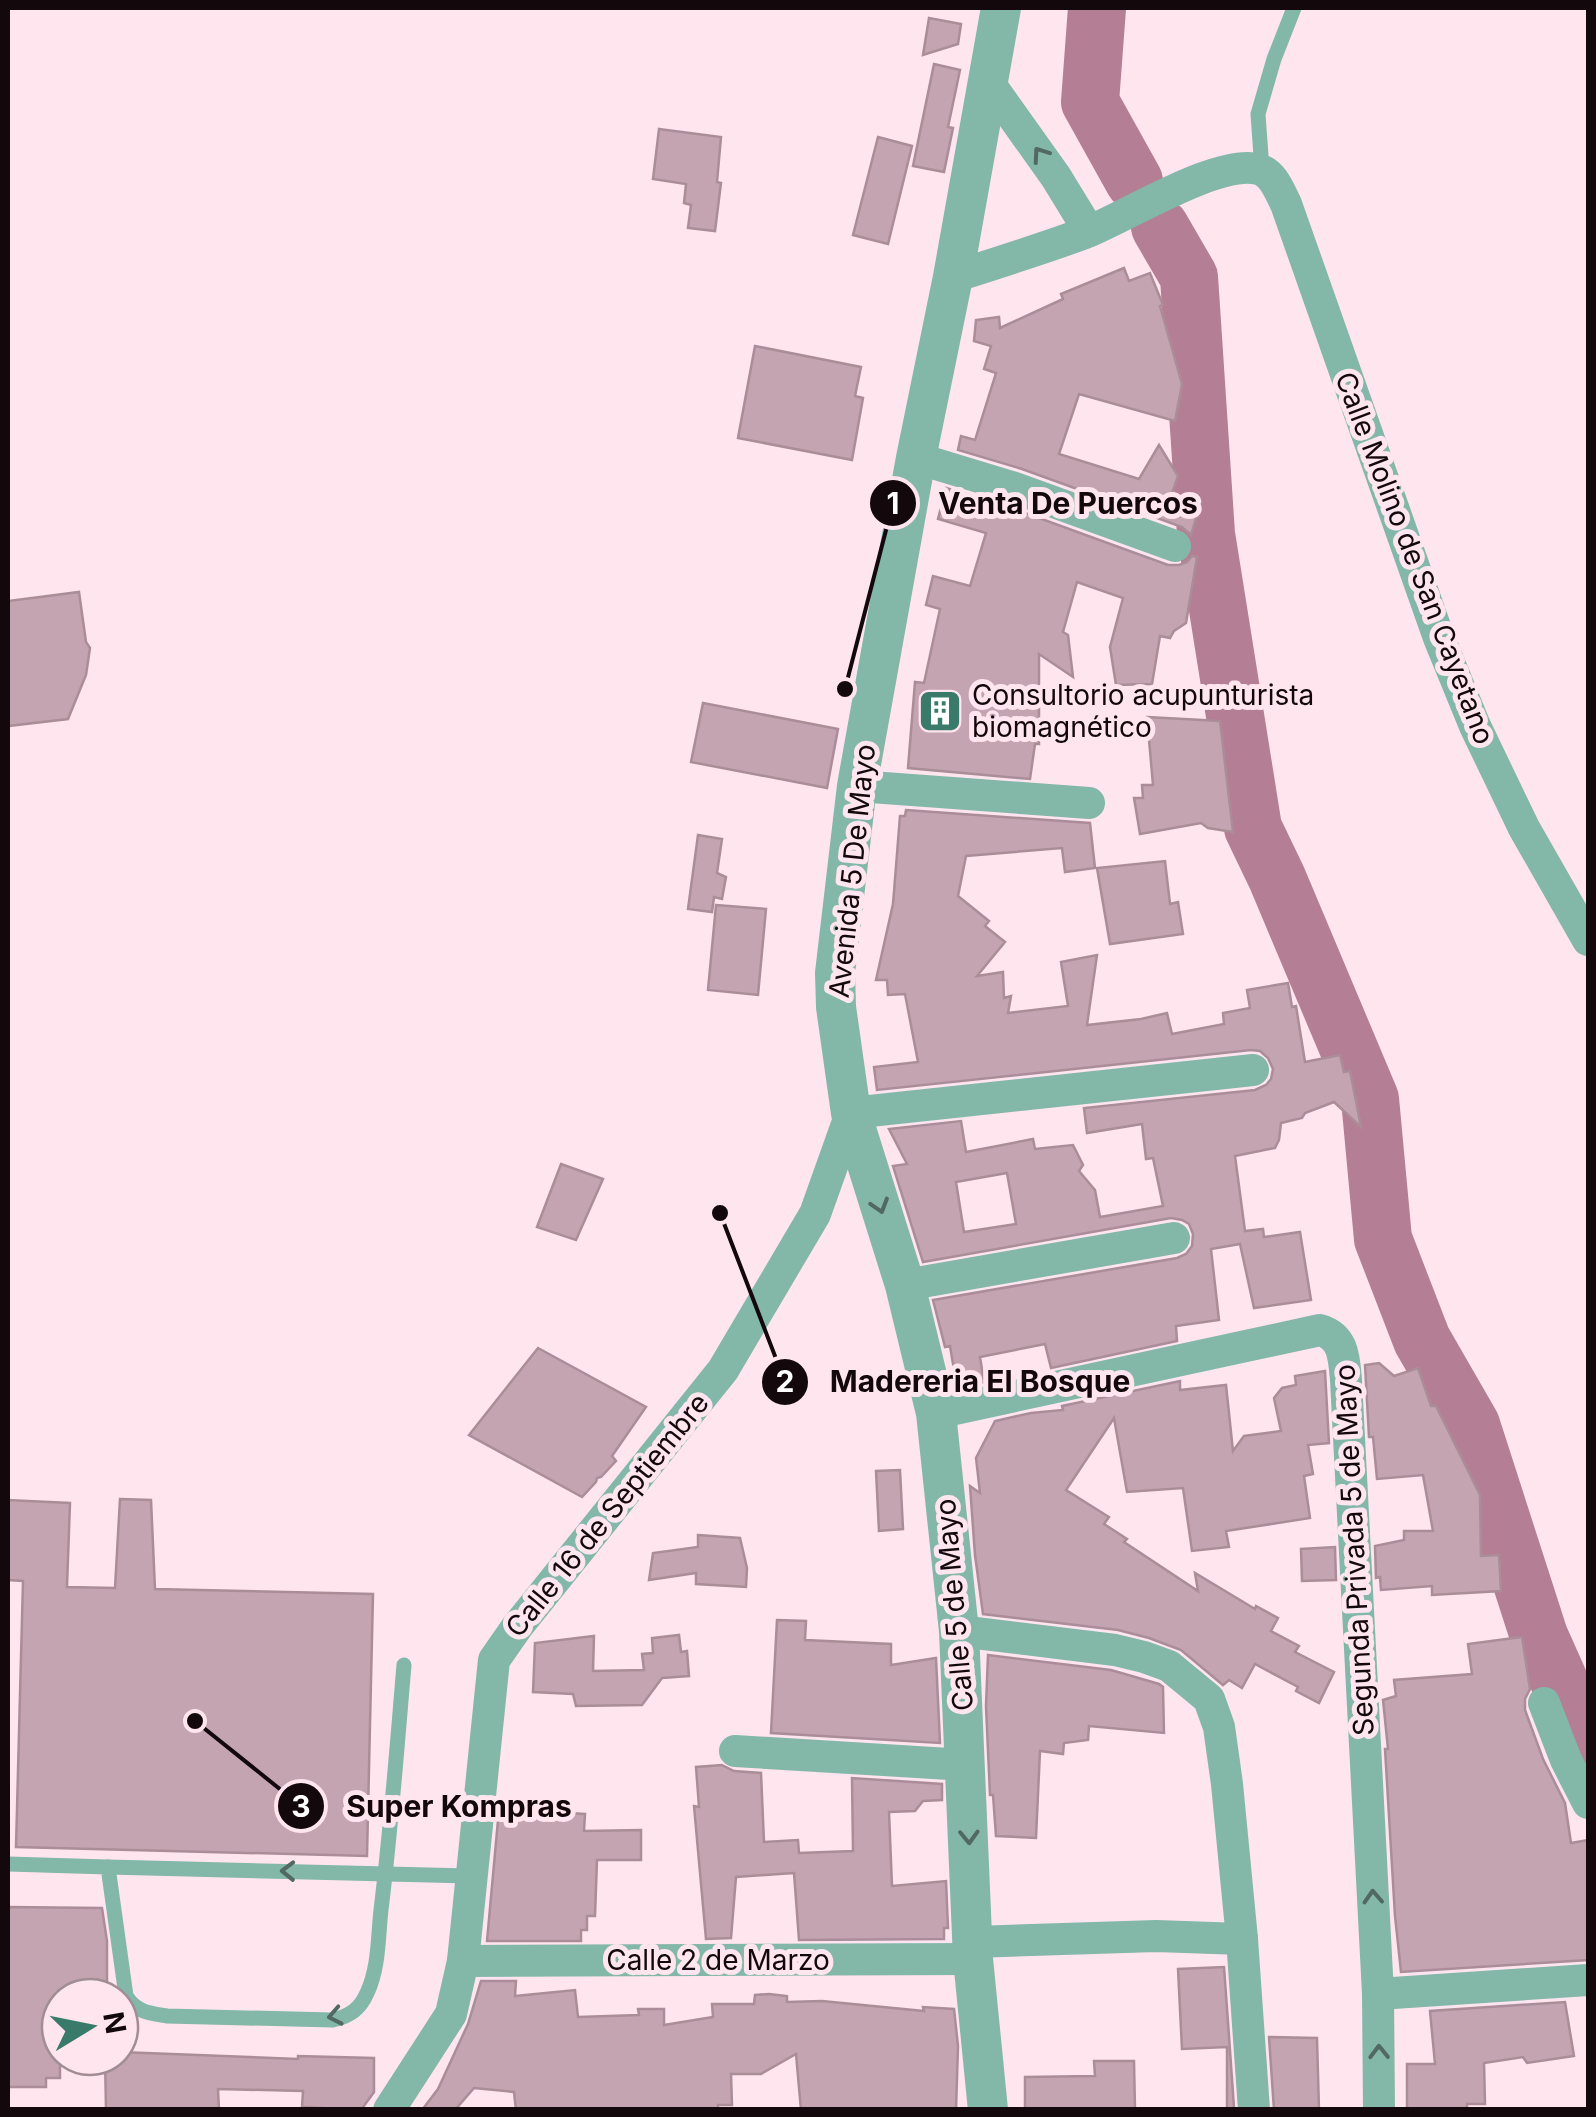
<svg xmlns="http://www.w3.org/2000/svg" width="1596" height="2117" font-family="Inter,sans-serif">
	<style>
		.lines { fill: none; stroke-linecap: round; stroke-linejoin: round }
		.river { stroke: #b47e94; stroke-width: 58 }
		.building { fill: #c3a4b0; stroke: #ab8d98; stroke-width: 2.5; fill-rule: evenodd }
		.service { stroke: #83b7a8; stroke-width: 15 }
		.minor { stroke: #83b7a8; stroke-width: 32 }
		.tertiary { stroke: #83b7a8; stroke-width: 40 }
		.oneway { stroke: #516962 }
		.labels { text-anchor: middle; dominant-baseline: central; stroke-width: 10; stroke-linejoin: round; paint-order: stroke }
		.street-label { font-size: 28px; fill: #13090d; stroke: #ffe5ee }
		.poi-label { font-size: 28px; fill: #13090d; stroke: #ffe5ee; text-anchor: start }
		.leader { fill: none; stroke: #13090d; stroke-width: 4 }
		.callout-dot { fill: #13090d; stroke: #ffe5ee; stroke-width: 4 }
		.mark-label { font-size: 30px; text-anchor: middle; font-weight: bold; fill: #fff }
		.callout-label { font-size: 30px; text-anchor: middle; font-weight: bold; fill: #13090d; stroke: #ffe5ee; stroke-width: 10; stroke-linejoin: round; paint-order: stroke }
	</style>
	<rect width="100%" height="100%" fill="#ffe5ee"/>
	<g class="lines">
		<g class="river">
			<polyline points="1097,8 1090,102 1134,181"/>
			<polyline points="1160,227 1189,277 1206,534 1253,828 1277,878 1370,1099 1383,1239 1422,1340 1471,1425 1539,1636 1588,1746"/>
		</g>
	</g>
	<g class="building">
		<polygon points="929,18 961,24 958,44 923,55"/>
		<polygon points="934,64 960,70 948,127 953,128 944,172 913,166"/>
		<polygon points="659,129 721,137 717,182 721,183 715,231 688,228 691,205 684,203 686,184 653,179"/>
		<polygon points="878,137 912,146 888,244 853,235"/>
		<polygon points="1124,268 1129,281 1150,273 1163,305 1160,306 1182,384 1175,421 1079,394 1059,454 1139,479 1159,445 1178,476 1171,496 1200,505 1191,535 1182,527 1022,469 958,450 961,436 975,440 996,373 984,369 991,346 974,341 976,320 999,317 1000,328 1063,299 1061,294"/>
		<polygon points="755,346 861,367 855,396 863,398 852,460 738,438"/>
		<polygon points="946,488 1009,507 1168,565 1179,565 1187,562 1192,556 1197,557 1186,623 1174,631 1170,638 1160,636 1152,684 1116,685 1110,647 1123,598 1077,582 1063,632 1068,635 1073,677 1039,654 1039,744 1035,744 1030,779 908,768 915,682 924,683 940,609 926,605 933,576 970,586 986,533 938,519"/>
		<polygon points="79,592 86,642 90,648 86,675 68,719 8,726 8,601"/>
		<polygon points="703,703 838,729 827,788 691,762"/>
		<polygon points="1147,717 1220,721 1233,832 1208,828 1201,823 1140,834 1134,798 1143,798 1142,785 1153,785"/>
		<path d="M906,810l184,13 5,45 -30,4 -3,-24 -96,8 -8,40 31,25 -4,5 20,16 -28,34 26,-4 1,26 7,-2 -3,17 60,-7 -7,-44 36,-7 -10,70 54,-6 26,-6 5,21 52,-10 -1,-11 27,-5 -3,-18 41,-7 4,24 4,-1 9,56 35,-7 4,17 6,-1 11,56 -27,-25 -29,11 -3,5 -21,5 -2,17 -4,8 -40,8 10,75 18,-2 1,8 36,-5 11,68 -57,8 -14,-64 -29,5 8,71 -43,6 1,15 -126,27 -6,-24 -65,13 4,25 -27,6 -7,-42 -5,1 -12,-47 244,-42 9,-4 6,-8 1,-12 -4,-10 -7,-4 -11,-2 -248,44 -30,-96 14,-2 -18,-35 72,-8 5,31 67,-13 2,10 38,-4 10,20 -4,6 16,19 5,27 63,-11 -10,-48 -7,1 -4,-35 -55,9 -3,-25 171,-18 11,-5 5,-6 2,-10 -5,-11 -8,-7 -9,-1 -374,40 -3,-23 44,-5 -13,-68 -17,1 -1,-15h-11l17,-76 7,-88h5zM1007,1173l9,51 -52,8 -8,-50z"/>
		<polygon points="698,835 722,839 717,873 726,877 722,899 714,897 712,912 688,909"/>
		<polygon points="1165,861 1170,904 1178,902 1183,934 1110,944 1097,868"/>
		<polygon points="716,905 766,909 758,995 708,990"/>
		<polygon points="561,1164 603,1179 576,1240 537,1227"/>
		<polygon points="538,1348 646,1407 612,1456 616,1461 601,1477 597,1478 596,1482 582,1497 469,1435"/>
		<polygon points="1379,1363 1394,1376 1418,1368 1431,1406 1436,1406 1480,1495 1481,1556 1499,1555 1501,1591 1432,1595 1432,1586 1381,1590 1380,1577 1376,1578 1375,1546 1404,1540 1404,1531 1433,1531 1423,1475 1377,1479 1373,1437 1369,1437 1365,1365"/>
		<polygon points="1325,1371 1329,1443 1308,1445 1313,1474 1304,1476 1310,1518 1226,1531 1229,1547 1192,1551 1183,1488 1127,1492 1114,1418 1066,1490 1109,1517 1104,1524 1127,1539 1124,1542 1198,1591 1195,1573 1255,1609 1256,1606 1278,1618 1271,1631 1299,1646 1295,1652 1334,1672 1319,1703 1296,1691 1298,1687 1255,1664 1242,1688 1229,1680 1223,1685 1181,1650 1149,1638 1118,1630 983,1614 975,1555 970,1486 980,1493 976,1458 995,1421 1031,1413 1063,1410 1062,1406 1180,1381 1180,1390 1226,1385 1233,1451 1244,1436 1281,1431 1274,1398 1282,1388 1296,1385 1295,1376"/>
		<polygon points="900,1470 903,1529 879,1531 876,1471"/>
		<polygon points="120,1499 151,1500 155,1589 373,1594 367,1856 16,1847 23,1581 8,1580 8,1500 70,1503 67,1587 115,1588"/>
		<polygon points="698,1535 740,1538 747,1568 746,1587 696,1584 696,1573 649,1580 653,1553 698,1547"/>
		<polygon points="1335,1547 1336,1580 1302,1581 1301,1549"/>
		<polygon points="777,1620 806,1621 805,1640 891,1644 891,1665 936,1658 940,1743 771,1733"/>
		<polygon points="679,1635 681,1652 687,1651 689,1676 662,1678 642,1705 576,1706 573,1694 533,1692 535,1643 594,1636 593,1671 644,1670 642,1654 653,1653 652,1638"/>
		<polygon points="1522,1637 1530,1689 1525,1699 1525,1710 1543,1759 1565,1803 1571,1843 1588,1840 1588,1960 1401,1972 1395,1916 1385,1749 1388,1749 1383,1700 1396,1696 1394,1680 1472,1674 1468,1644"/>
		<polygon points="988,1655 1111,1670 1159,1684 1163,1687 1164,1733 1089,1726 1088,1740 1064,1743 1063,1754 1040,1751 1036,1838 996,1836 993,1795 990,1795 986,1706"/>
		<polygon points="722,1765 734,1771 761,1773 764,1842 798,1840 799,1853 853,1851 852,1778 942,1784 942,1800 923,1801 915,1811 889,1812 892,1886 946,1881 948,1928 944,1928 944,1939 799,1940 794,1873 736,1877 731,1938 706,1939 694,1806 699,1807 696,1767"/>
		<polygon points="499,1809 585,1814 584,1831 641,1830 641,1860 597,1860 595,1916 587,1916 587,1930 581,1930 581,1941 487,1941"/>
		<polygon points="8,1907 102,1908 107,1941 107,1997 60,1997 60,2078 46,2078 46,2087 8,2087"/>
		<polygon points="1224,1967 1229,2036 1234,2108 1227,2109 1227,2047 1182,2049 1178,1969"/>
		<polygon points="481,1981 516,1981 515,1996 575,1990 578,2017 639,2015 638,2009 664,2009 664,2025 713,2017 712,2004 754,2004 755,1995 769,1994 787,1996 787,2002 822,2001 924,2011 923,2007 954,2009 958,2046 956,2110 801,2110 796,2054 761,2074 731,2074 732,2105 718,2105 718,2110 516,2110 514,2092 474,2088 455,2110 422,2110 438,2089 468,2024"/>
		<polygon points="1565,2002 1574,2056 1527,2063 1523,2057 1484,2063 1485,2104 1467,2104 1467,2110 1407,2110 1407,2064 1435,2064 1430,2011"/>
		<polygon points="1269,2037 1317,2038 1319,2110 1274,2110"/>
		<polygon points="120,2052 298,2059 298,2056 374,2058 374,2092 361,2110 302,2107 303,2091 218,2089 219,2110 106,2110 105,2057 120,2057"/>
		<polygon points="1094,2061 1134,2061 1135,2110 1025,2110 1025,2077 1095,2076"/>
	</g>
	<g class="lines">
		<g class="service">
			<polyline points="1262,170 1258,114 1274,59 1294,8"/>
			<path d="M8,1864l100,3 18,129c10,16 23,17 41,20l166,4c17,-4 27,-11 34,-27 12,-25 11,-57 14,-83 10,-82 16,-163 23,-245"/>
			<polyline points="108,1867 470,1876"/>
		</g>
		<g class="minor">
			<polyline points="987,80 1056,177 1089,231"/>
			<path d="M953,277c44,-14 89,-28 132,-44 41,-16 132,-74 173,-64 15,4 21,21 28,35l153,434 36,88 49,102 64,112"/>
			<polyline points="916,458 1015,488 1175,546"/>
			<polyline points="857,786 1089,803"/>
			<polyline points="905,1285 1174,1238"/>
			<path d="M936,1413l384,-83c24,7 24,28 26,50l32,614 1,116"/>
			<polyline points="959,1631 1115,1650 1144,1657 1169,1666 1209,1699 1219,1727 1227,1784 1242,1939 1254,2110"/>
			<polyline points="1544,1703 1566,1760 1588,1803"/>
			<polyline points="735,1751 966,1765"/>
			<polyline points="973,1942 1156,1936 1242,1939"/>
			<polyline points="463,1961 973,1959"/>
			<polyline points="1378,1994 1588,1980"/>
			<polyline points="389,2110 451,2014 463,1961 494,1660 517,1627 723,1370 815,1214 851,1113 1253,1070"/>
		</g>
		<polyline class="tertiary" points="988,2110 973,1959 959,1631 936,1413 905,1285 851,1113 836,1007 835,973 857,786 916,458 953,277 1001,8"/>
	</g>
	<defs><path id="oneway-chevron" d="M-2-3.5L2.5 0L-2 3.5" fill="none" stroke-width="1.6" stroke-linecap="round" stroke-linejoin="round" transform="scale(2.5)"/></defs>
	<g class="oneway">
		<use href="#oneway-chevron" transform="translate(1040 154) rotate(-125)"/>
		<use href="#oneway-chevron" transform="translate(880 1206) rotate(73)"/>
		<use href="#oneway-chevron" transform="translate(969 1837) rotate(88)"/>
		<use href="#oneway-chevron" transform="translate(288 1871) rotate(-179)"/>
		<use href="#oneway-chevron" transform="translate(1373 1897) rotate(-93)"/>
		<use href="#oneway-chevron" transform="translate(335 2016) rotate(169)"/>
		<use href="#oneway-chevron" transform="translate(1379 2052) rotate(-91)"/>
	</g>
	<defs>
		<g id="building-square" transform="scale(2.25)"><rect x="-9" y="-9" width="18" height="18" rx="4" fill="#3a7a6a" stroke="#ffe5ee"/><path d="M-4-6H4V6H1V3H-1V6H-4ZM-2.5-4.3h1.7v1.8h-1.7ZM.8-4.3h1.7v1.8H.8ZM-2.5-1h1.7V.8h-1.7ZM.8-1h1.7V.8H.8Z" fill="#fff"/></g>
	</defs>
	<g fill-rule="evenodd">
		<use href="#building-square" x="940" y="711"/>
	</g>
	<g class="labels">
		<g class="street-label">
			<text transform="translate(1415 558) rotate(69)">Calle Molino de San Cayetano</text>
			<text transform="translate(852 871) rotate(-84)">Avenida 5 De Mayo</text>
			<text transform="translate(607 1515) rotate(-51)">Calle 16 de Septiembre</text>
			<text transform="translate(1354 1550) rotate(-93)">Segunda Privada 5 de Mayo</text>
			<text transform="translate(954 1605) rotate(-95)">Calle 5 de Mayo</text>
			<text x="718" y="1960">Calle 2 de Marzo</text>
		</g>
		<g class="poi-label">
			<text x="972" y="695">Consultorio acupunturista<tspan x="972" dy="32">biomagnético</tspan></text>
		</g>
	</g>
	<path class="leader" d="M845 689L893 503M720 1213L785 1382M195 1721L301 1806"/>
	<g class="callout-dot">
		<circle cx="845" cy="689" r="10"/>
		<circle cx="720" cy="1213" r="10"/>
		<circle cx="195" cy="1721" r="10"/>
		<circle cx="893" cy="503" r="25"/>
		<circle cx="785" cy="1382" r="25"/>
		<circle cx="301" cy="1806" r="25"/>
	</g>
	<g class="mark-label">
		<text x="893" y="514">1</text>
		<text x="785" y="1392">2</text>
		<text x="301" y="1817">3</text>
	</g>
	<g class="callout-label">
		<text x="1068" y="514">Venta De Puercos</text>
		<text x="980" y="1392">Madereria El Bosque</text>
		<text x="459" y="1817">Super Kompras</text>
	</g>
	<rect width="1596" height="2117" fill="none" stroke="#13090d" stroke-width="20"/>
	<g transform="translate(90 2027) rotate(80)"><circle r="48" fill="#ffe5ee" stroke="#a18d94" stroke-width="2.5"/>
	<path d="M0-8L18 38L0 25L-18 38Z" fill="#3a7a6a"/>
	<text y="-15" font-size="28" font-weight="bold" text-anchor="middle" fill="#13090d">N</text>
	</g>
</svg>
